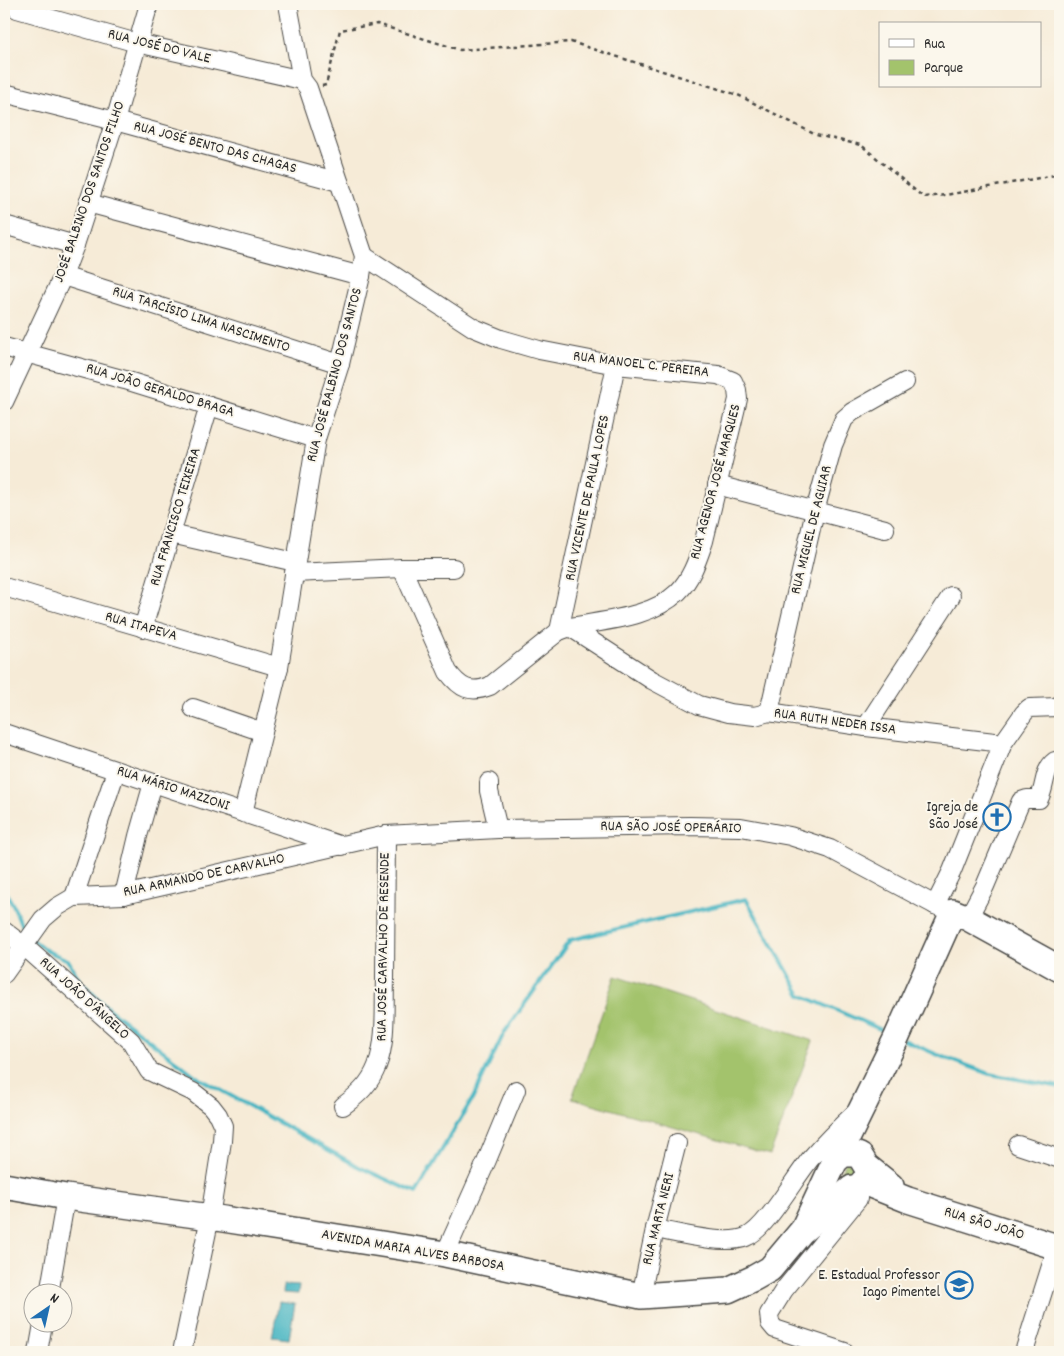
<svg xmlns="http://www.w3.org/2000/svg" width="1064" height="1356" font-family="Dekko,sans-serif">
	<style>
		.green { fill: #a3c36c; stroke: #67774c }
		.water { fill: #47b5c2; stroke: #397076 }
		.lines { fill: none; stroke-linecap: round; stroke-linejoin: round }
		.stream { stroke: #47b5c2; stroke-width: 4 }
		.minor-casing { stroke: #494845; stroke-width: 20 }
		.highway-casing { stroke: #494845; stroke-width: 28 }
		.path { stroke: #494845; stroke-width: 2.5; stroke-dasharray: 4 4; stroke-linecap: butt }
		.minor { stroke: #fff; stroke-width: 18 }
		.highway { stroke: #fff; stroke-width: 25 }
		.labels { text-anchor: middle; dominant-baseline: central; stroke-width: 4; stroke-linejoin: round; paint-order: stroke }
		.street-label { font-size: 15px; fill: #2b2b2b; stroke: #fbf7ec }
		.poi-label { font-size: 15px; fill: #2b2b2b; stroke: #fbf7ec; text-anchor: end }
	</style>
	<rect width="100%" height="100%" fill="#fbf7ec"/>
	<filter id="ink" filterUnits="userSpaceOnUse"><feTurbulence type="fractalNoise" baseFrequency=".02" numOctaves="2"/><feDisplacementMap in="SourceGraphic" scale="10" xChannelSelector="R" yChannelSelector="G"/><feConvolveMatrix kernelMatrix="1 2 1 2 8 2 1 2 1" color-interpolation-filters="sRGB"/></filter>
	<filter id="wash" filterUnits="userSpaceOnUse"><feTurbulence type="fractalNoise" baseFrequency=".0096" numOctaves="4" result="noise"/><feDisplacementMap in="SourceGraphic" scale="20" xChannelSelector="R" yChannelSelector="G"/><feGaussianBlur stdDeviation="1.12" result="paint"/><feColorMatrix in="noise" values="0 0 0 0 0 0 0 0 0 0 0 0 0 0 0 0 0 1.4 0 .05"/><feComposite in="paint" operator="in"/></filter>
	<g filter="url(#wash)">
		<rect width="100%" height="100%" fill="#f6ebd7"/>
		<g class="green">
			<polygon points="615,976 813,1041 770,1155 572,1098"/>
			<polygon points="846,1160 861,1171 845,1181 839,1176"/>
		</g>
		<g class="water">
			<polygon points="284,1285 299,1286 298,1294 283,1293"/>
			<polygon points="279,1302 295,1304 289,1339 272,1337"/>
		</g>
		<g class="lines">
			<g class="stream">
				<polyline points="4,889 15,909 25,934"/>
				<polyline points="33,940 47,951 68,960 80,981 110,1010 197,1077 359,1167 416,1193 473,1098 504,1033 570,940 746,899 801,995 889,1033"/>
				<polyline points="904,1040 938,1055 990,1074 1060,1087"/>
			</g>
		</g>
	</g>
	<g filter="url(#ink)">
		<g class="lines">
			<g class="minor-casing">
				<g id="minor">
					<polyline points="17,9 137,43 302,80"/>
					<polyline points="4,93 115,121 339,182"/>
					<polyline points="88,203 361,276"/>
					<polyline points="4,225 75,245"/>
					<path d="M364,256l110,72 27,11 38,11 77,15 102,10 15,6 4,9 1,9 -34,142c-6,17 -12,37 -26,51 -27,26 -72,28 -108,35l-11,4 -69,55c-20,8 -30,2 -42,-14l-46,-104"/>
					<polyline points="63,276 340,364"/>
					<polyline points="4,347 125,380 316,439"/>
					<polyline points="4,402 63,276 75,245 115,121 149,4"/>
					<polyline points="717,485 885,529"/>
					<polyline points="171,534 295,562"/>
					<polyline points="294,573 402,568 454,568"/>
					<polyline points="4,587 279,667"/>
					<polyline points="570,627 652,680 699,705 729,713 755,716 769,712 866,727 1003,743"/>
					<polyline points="143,628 209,406"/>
					<polyline points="559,631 616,365"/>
					<polyline points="193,708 263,732"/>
					<polyline points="769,712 815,511 833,445 844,419 852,412 905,382"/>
					<polyline points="866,727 951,596"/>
					<polyline points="4,733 342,846"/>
					<polyline points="489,782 489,791 498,829"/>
					<polyline points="243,813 279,667 316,439 340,364 361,276 364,256 308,88 302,80 288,4"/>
					<polyline points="124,895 138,836 153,783"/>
					<polyline points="74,897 116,771"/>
					<polyline points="935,905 952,871 1003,743 1024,713 1029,708 1058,707 1060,704"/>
					<path d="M968,918l17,-32 36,-85 6,-2h12c7,-13 4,-29 16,-38l5,-1"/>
					<polyline points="4,931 24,946 131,1041 149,1071 193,1092 211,1106 218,1115 223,1126 222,1141 210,1217 182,1352"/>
					<polyline points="4,974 43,919 57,907 74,897 124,895 386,835 498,829 690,826 741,827 790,836 830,849 935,905 953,912"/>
					<path d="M343,1106c15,-11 27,-22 34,-40 10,-26 7,-59 8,-87 0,-48 1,-96 1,-144"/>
					<polyline points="1018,1145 1060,1159"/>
					<path d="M655,1229c22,4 70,17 91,8 20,-8 49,-60 65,-79 14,-16 29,-31 45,-46"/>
					<polyline points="445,1254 487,1160 516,1090"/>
					<polyline points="49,1294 66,1197"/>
					<polyline points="641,1296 655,1229 677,1143"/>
					<polyline points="38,1352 43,1324"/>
					<polyline points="845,1352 775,1329 770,1323 769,1314 784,1290 858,1199 858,1186"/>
					<polyline points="1024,1352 1057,1247"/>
				</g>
			</g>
			<g class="highway-casing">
				<g id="highway">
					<polyline points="838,1157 896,1039 953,912 968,918 1060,969"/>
					<polyline points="863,1182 908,1200 1060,1248"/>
					<polyline points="4,1186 66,1197 210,1217 445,1254 641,1296 728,1290 754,1278 770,1269 801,1232 852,1188"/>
					<polyline points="805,1225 835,1161 843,1154 855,1154 860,1156 866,1166 891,1186"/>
				</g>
			</g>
			<polyline class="path" points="322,86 326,85 340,30 377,24 460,50 571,42 738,95 816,135 861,145 923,197 946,195 1055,175 1060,177"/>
			<use href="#minor" class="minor"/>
			<use href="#highway" class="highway"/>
		</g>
	</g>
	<defs>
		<g id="church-ring" transform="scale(1.4375)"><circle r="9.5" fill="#fbf7ec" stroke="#1f6fb2" stroke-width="1.5"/><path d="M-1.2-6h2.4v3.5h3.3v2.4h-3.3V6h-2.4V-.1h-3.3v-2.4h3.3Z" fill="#1f6fb2"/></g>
		<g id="school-ring" transform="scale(1.4375)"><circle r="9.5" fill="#fbf7ec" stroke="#1f6fb2" stroke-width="1.5"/><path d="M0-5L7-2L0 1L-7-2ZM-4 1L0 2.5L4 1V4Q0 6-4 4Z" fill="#1f6fb2"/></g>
	</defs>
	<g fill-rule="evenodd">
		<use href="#church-ring" x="997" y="817"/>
		<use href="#school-ring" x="959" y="1285"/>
	</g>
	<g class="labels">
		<g class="street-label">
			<text transform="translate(159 47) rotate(14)">RUA JOSÉ DO VALE</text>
			<text transform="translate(215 148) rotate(15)">RUA JOSÉ BENTO DAS CHAGAS</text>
			<text transform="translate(90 192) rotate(-71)">JOSÉ BALBINO DOS SANTOS FILHO</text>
			<text transform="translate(201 320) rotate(18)">RUA TARCÍSIO LIMA NASCIMENTO</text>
			<text transform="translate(641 365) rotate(7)">RUA MANOEL C. PEREIRA</text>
			<text transform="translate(335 375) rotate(-75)">RUA JOSÉ BALBINO DOS SANTOS</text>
			<text transform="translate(160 391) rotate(17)">RUA JOÃO GERALDO BRAGA</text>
			<text transform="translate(716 482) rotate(-75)">RUA AGENOR JOSÉ MARQUES</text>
			<text transform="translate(588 498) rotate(-78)">RUA VICENTE DE PAULA LOPES</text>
			<text transform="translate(176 517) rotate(-73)">RUA FRANCISCO TEIXEIRA</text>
			<text transform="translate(812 530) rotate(-76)">RUA MIGUEL DE AGUIAR</text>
			<text transform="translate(141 627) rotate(16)">RUA ITAPEVA</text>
			<text transform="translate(835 722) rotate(8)">RUA RUTH NEDER ISSA</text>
			<text transform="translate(173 789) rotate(18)">RUA MÁRIO MAZZONI</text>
			<text transform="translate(671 828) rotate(1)">RUA SÃO JOSÉ OPERÁRIO</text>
			<text transform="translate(204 876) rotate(-12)">RUA ARMANDO DE CARVALHO</text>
			<text transform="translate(384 947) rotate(-89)">RUA JOSÉ CARVALHO DE RESENDE</text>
			<text transform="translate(84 999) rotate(42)">RUA JOÃO D'ÂNGELO</text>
			<text transform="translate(659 1219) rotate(-76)">RUA MARTA NERI</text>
			<text transform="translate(984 1224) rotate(17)">RUA SÃO JOÃO</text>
			<text transform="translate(413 1251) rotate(10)">AVENIDA MARIA ALVES BARBOSA</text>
		</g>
		<g class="poi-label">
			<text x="978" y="808">Igreja de<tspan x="978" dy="17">São José</tspan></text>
			<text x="940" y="1276">E. Estadual Professor<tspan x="940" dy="17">Iago Pimentel</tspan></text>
		</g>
	</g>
	<rect width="1064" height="1356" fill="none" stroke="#fbf7ec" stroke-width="20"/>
	<rect x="879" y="22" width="162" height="65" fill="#fbf7ec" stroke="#a8a59f"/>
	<rect x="889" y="39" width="25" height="8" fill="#ffffff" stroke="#a8a59f"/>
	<text x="924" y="48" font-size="15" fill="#2b2b2b">Rua</text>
	<rect x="889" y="60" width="25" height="15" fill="#a3c36c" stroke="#a8a59f"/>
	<text x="924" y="72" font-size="15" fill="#2b2b2b">Parque</text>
	<g transform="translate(48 1308) rotate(34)"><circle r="24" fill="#fbf7ec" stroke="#a8a59f"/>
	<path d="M0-4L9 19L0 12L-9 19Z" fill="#1f6fb2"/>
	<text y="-8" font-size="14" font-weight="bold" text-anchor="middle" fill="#2b2b2b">N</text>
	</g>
</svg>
